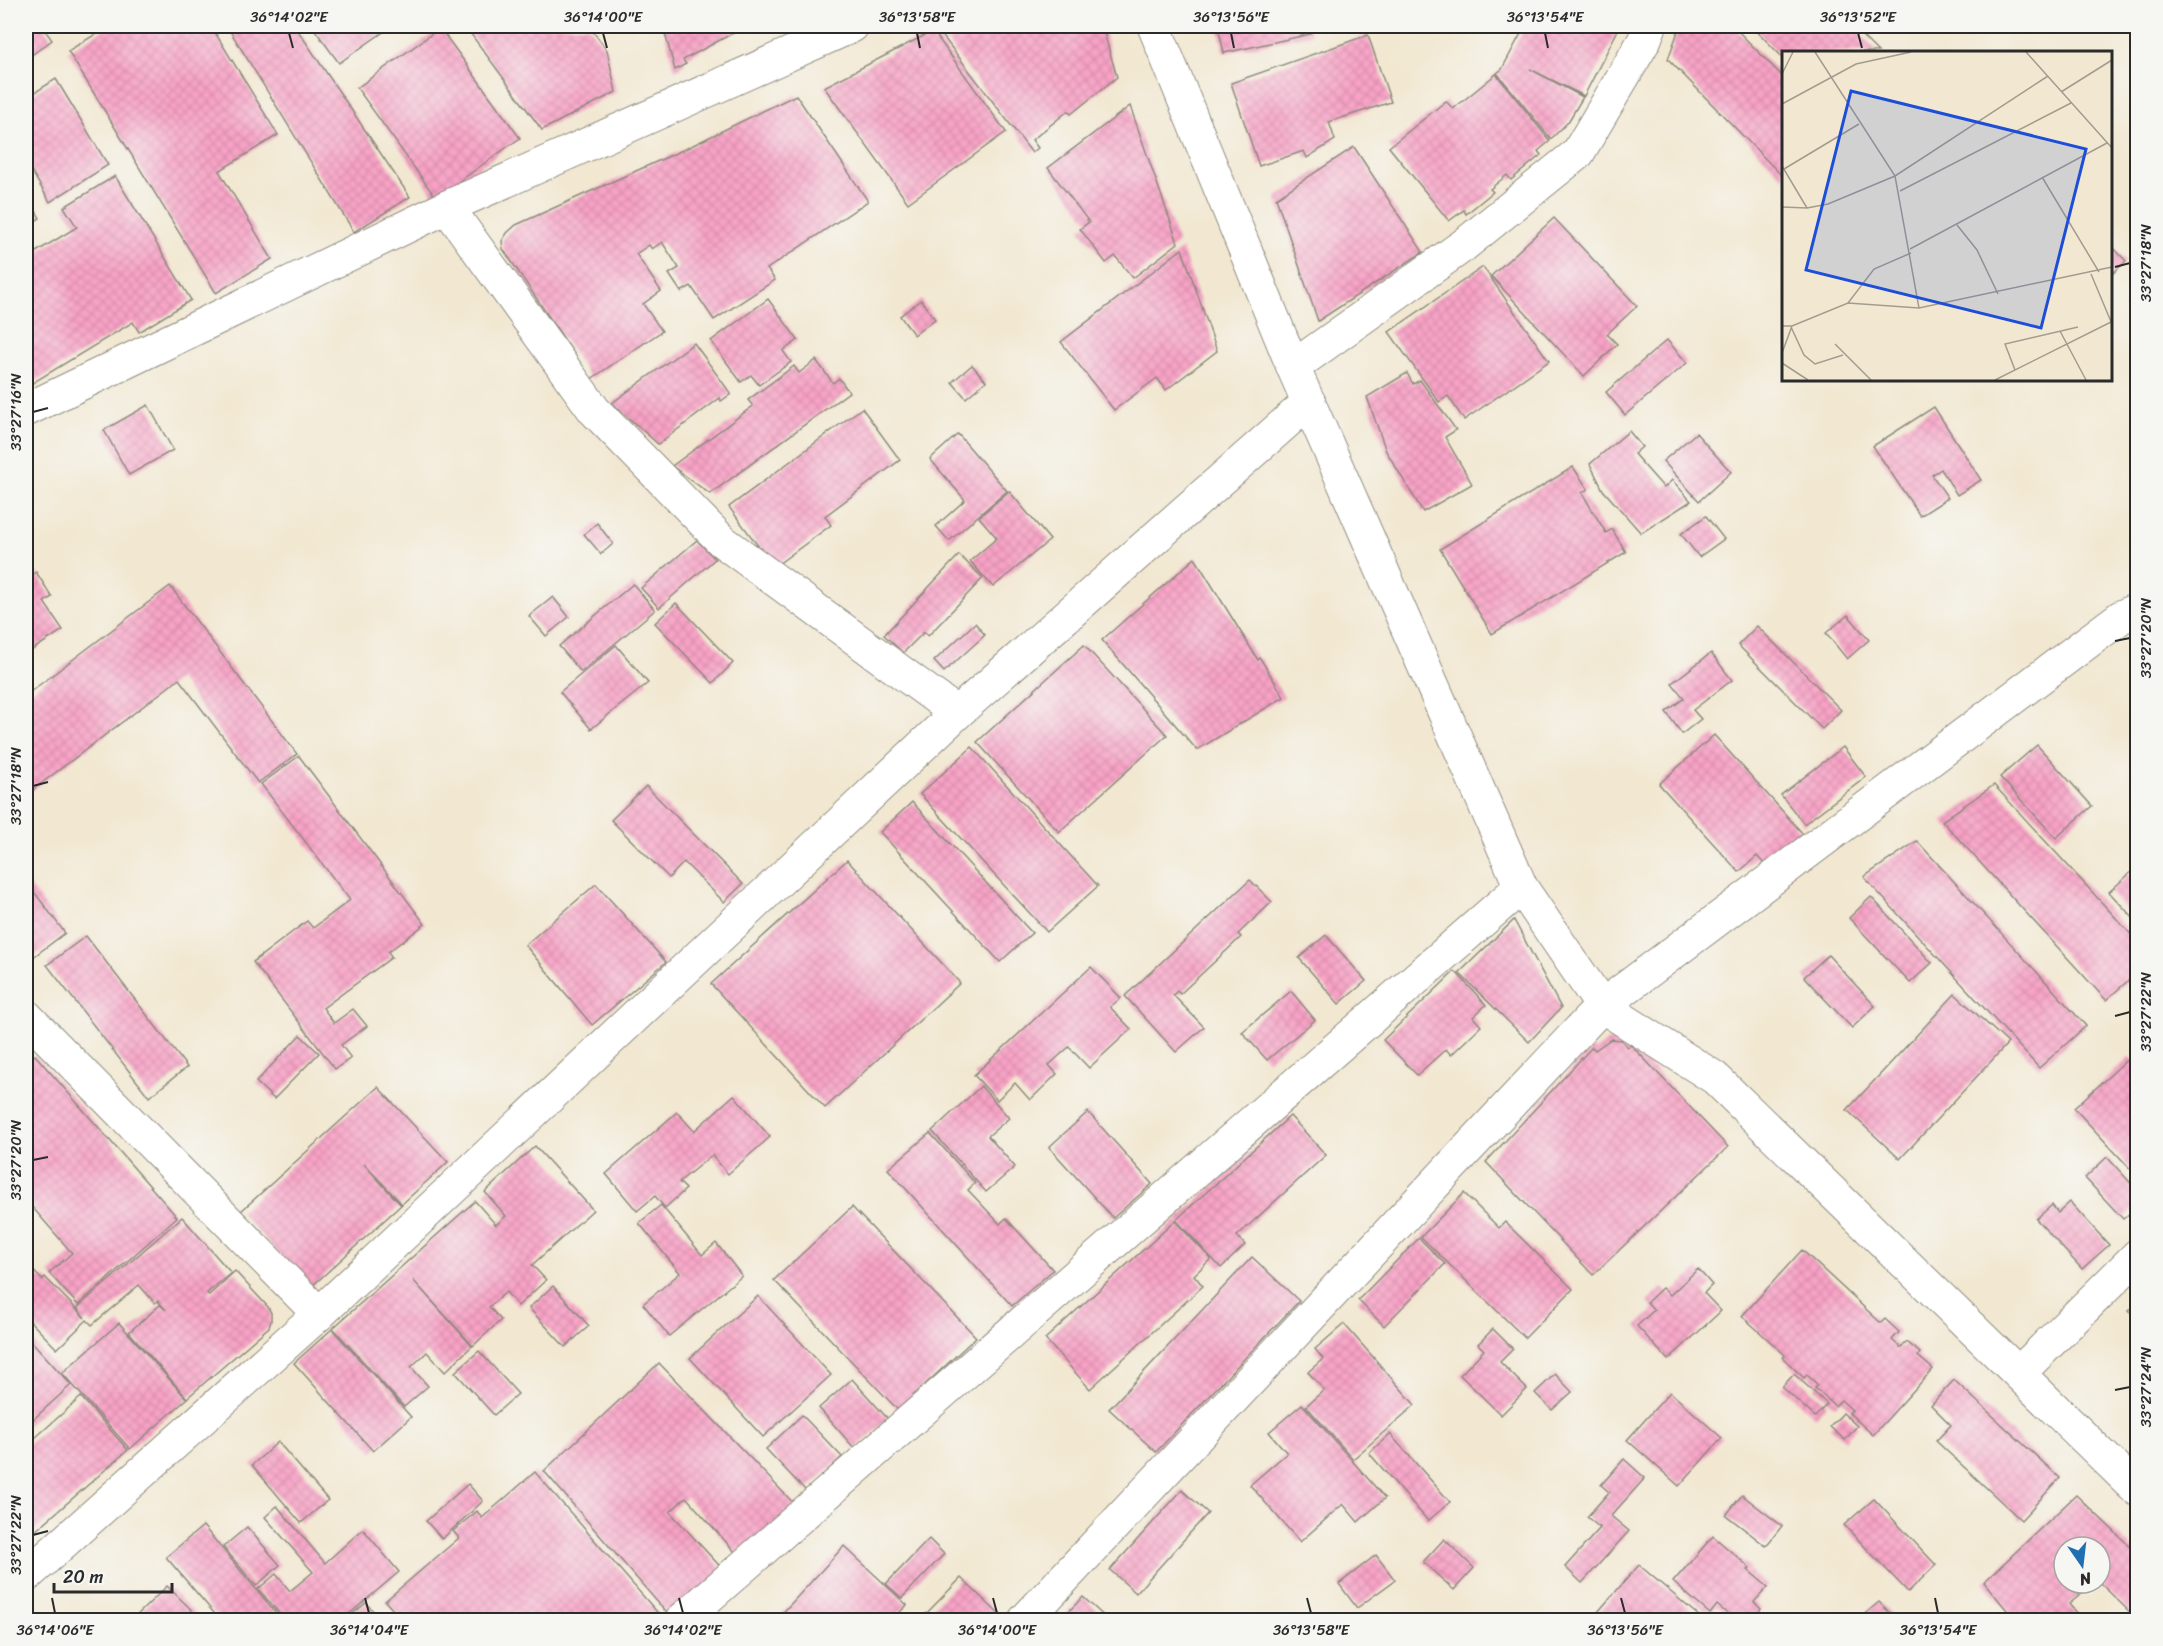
<svg xmlns="http://www.w3.org/2000/svg" width="2163" height="1646" font-family="Sriracha,sans-serif">
	<style>
		.building { fill: url(#building-cross-hatch) }
		.lines { fill: none; stroke-linecap: round; stroke-linejoin: round }
		.minor-casing { stroke: #8e8a7e; stroke-width: 35 }
		.minor { stroke: #fff; stroke-width: 33 }
		.ticks { fill: none; stroke: #2b2b2b; stroke-width: 2 }
		.inset-road { fill: none; stroke: #a29c8f; stroke-width: 1.5 }
		.view { fill: #1d4ed8; fill-opacity: 0.15; stroke: #1d4ed8; stroke-width: 3 }
		.inset-edge { fill: none; stroke: #2b2b2b; stroke-width: 3 }
		.neatline { fill: none; stroke: #2b2b2b; stroke-width: 2 }
		.ticks-label { font-size: 15px; text-anchor: middle; fill: #2b2b2b }
	</style>
	<defs>
		<pattern id="building-cross-hatch" width="8" height="8" patternUnits="userSpaceOnUse" patternTransform="scale(1.5)"><rect width="8" height="8" fill="#f8a3c6"/><path d="M0 0l8 8M0 8l8-8" fill="none" stroke="#d58caa"/></pattern>
	</defs>
	<rect width="100%" height="100%" fill="#f6f6f2"/>
	<filter id="ink" filterUnits="userSpaceOnUse"><feTurbulence type="fractalNoise" baseFrequency=".0167" numOctaves="2"/><feDisplacementMap in="SourceGraphic" scale="12" xChannelSelector="R" yChannelSelector="G"/><feConvolveMatrix kernelMatrix="1 2 1 2 8 2 1 2 1" color-interpolation-filters="sRGB"/></filter>
	<filter id="wash" filterUnits="userSpaceOnUse"><feTurbulence type="fractalNoise" baseFrequency=".008" numOctaves="4" result="noise"/><feDisplacementMap in="SourceGraphic" scale="24" xChannelSelector="R" yChannelSelector="G"/><feGaussianBlur stdDeviation="1.35" result="paint"/><feColorMatrix in="noise" values="0 0 0 0 0 0 0 0 0 0 0 0 0 0 0 0 0 1.4 0 .05"/><feComposite in="paint" operator="in"/></filter>
	<g filter="url(#wash)">
		<rect width="100%" height="100%" fill="#f2e8d2"/>
		<g id="blocks">
			<g class="building">
				<polygon points="26,26 42,26 52,40 26,59"/>
				<polygon points="109,26 211,26 278,135 219,171 272,259 216,293 68,51"/>
				<polygon points="227,26 295,26 410,197 354,232"/>
				<polygon points="312,26 392,26 339,63"/>
				<polygon points="465,26 589,26 607,50 616,92 542,130"/>
				<polygon points="663,26 746,26 683,60 686,64 675,70"/>
				<polygon points="947,26 1102,26 1117,77 1071,114 1068,111 1032,140 1038,148 1032,153 938,30"/>
				<polygon points="1218,26 1309,26 1311,34 1224,53"/>
				<polygon points="1525,26 1620,26 1584,96 1530,69 1583,97 1568,122 1551,139 1497,73 1502,69"/>
				<polygon points="1680,26 1733,26 1784,78 1784,178 1668,59"/>
				<polygon points="1752,26 1852,26 1878,52 1784,52 1784,59"/>
				<polygon points="440,28 520,138 436,198 357,88"/>
				<polygon points="933,31 1006,132 908,203 824,87"/>
				<polygon points="1368,35 1391,102 1329,122 1335,140 1307,158 1304,151 1259,166 1231,83"/>
				<polygon points="1496,74 1550,141 1538,151 1541,155 1511,180 1507,175 1490,189 1493,192 1466,214 1464,210 1449,221 1389,147 1446,101 1453,109"/>
				<polygon points="56,79 108,165 50,202 26,162 26,98"/>
				<polygon points="796,95 868,201 767,269 775,280 714,320 691,286 681,292 669,274 679,268 662,242 652,249 649,245 636,254 661,291 643,304 662,331 591,379 503,249 502,241 507,233 516,225 687,148"/>
				<polygon points="1130,106 1178,243 1133,278 1115,256 1106,263 1080,229 1089,222 1048,168"/>
				<polygon points="1354,147 1423,252 1318,321 1276,198"/>
				<polygon points="115,176 191,300 139,332 133,322 26,387 26,258 77,227 64,207"/>
				<polygon points="26,194 40,218 26,227"/>
				<polygon points="1554,218 1637,306 1607,334 1617,344 1584,376 1491,276"/>
				<polygon points="2110,244 2126,261 2110,276"/>
				<polygon points="1182,249 1217,351 1166,390 1157,378 1114,410 1061,342"/>
				<polygon points="1483,267 1549,361 1464,420 1448,396 1439,402 1389,332"/>
				<polygon points="2138,294 2138,312 2129,303"/>
				<polygon points="768,299 798,340 783,351 791,362 759,385 751,375 741,382 711,341"/>
				<polygon points="921,300 935,319 914,335 900,316"/>
				<polygon points="1667,340 1687,363 1625,415 1606,392"/>
				<polygon points="694,343 731,394 721,401 720,398 658,444 612,403"/>
				<polygon points="816,360 833,383 839,378 849,392 710,494 672,466 753,406 748,400 794,366 799,373"/>
				<polygon points="972,365 986,381 966,398 952,382"/>
				<polygon points="1407,373 1413,384 1420,380 1456,430 1445,437 1472,484 1423,512 1386,451 1367,397"/>
				<polygon points="148,405 173,450 129,475 104,430"/>
				<polygon points="1934,407 1981,480 1957,495 1941,469 1932,475 1948,498 1920,516 1873,446"/>
				<polygon points="862,408 900,460 825,516 831,525 774,567 729,507"/>
				<polygon points="1629,431 1642,447 1634,454 1664,488 1672,480 1691,501 1641,533 1603,490 1590,464"/>
				<polygon points="1696,433 1731,472 1699,501 1663,461"/>
				<polygon points="958,434 1007,491 949,541 936,526 965,500 930,459"/>
				<polygon points="1573,467 1588,489 1582,493 1606,533 1612,529 1626,552 1492,634 1440,549"/>
				<polygon points="1009,491 1050,540 993,587 970,561 997,538 979,517"/>
				<polygon points="1706,516 1724,539 1699,557 1681,534"/>
				<polygon points="597,523 613,544 601,554 584,534"/>
				<polygon points="697,540 715,559 659,608 641,588"/>
				<polygon points="959,555 983,578 928,636 924,632 903,653 884,635"/>
				<polygon points="1195,558 1258,660 1260,658 1284,697 1197,750 1102,640"/>
				<polygon points="36,572 52,597 44,602 63,630 26,654 26,573 28,577"/>
				<polygon points="633,584 655,610 581,672 559,646"/>
				<polygon points="170,586 297,754 258,783 179,679 26,795 26,695"/>
				<polygon points="553,597 569,617 546,636 529,616"/>
				<polygon points="676,603 733,663 713,683 655,623"/>
				<polygon points="1848,615 1869,640 1847,659 1826,633"/>
				<polygon points="975,623 985,635 944,672 934,661"/>
				<polygon points="1757,626 1841,710 1822,729 1738,645"/>
				<polygon points="616,645 648,683 591,729 560,692"/>
				<polygon points="1084,645 1167,735 1059,832 977,742"/>
				<polygon points="1711,653 1732,680 1693,710 1701,719 1682,734 1666,712 1684,698 1672,683"/>
				<polygon points="1714,735 1803,834 1767,867 1757,856 1739,872 1659,784"/>
				<polygon points="2037,745 2092,806 2056,838 2000,777"/>
				<polygon points="972,747 1098,886 1047,932 920,794"/>
				<polygon points="1843,747 1866,777 1804,824 1781,795"/>
				<polygon points="299,756 425,924 388,952 392,957 323,1008 334,1023 353,1009 367,1026 341,1045 351,1058 335,1069 253,962 307,921 313,928 350,900 261,784"/>
				<polygon points="1994,785 2138,942 2138,972 2106,1000 1942,821"/>
				<polygon points="646,786 743,884 724,902 684,862 669,878 611,820"/>
				<polygon points="912,802 1032,933 1000,962 880,832"/>
				<polygon points="1917,841 2086,1026 2039,1068 1864,877"/>
				<polygon points="847,860 960,983 825,1108 711,984"/>
				<polygon points="2136,868 2138,870 2138,919 2136,921 2109,892"/>
				<polygon points="1250,880 1272,902 1238,934 1241,937 1180,994 1177,991 1173,995 1204,1027 1176,1052 1125,996"/>
				<polygon points="26,881 65,933 28,961 26,958"/>
				<polygon points="596,884 666,962 592,1025 525,945"/>
				<polygon points="1871,897 1932,963 1910,983 1849,918"/>
				<polygon points="1514,920 1561,1008 1529,1042 1459,973"/>
				<polygon points="1326,935 1366,981 1339,1004 1299,958"/>
				<polygon points="86,936 187,1067 149,1097 47,965"/>
				<polygon points="1828,955 1875,1006 1852,1028 1804,977"/>
				<polygon points="1091,967 1121,998 1110,1007 1131,1029 1089,1068 1069,1047 1049,1065 1057,1074 1030,1100 1015,1083 997,1100 974,1075"/>
				<polygon points="1455,971 1486,1005 1473,1017 1481,1026 1451,1055 1446,1049 1417,1075 1383,1040"/>
				<polygon points="1291,991 1315,1020 1267,1060 1242,1032"/>
				<polygon points="1955,994 2008,1043 1900,1159 1847,1110"/>
				<polygon points="300,1035 319,1053 274,1099 256,1082"/>
				<polygon points="1611,1039 1621,1040 1628,1047 1631,1045 1728,1147 1593,1275 1486,1162 1592,1047 1595,1050"/>
				<polygon points="35,1055 177,1217 78,1305 49,1273 72,1253 26,1200 26,1062"/>
				<polygon points="2130,1057 2138,1066 2138,1177 2074,1108"/>
				<polygon points="981,1086 1009,1118 988,1136 1015,1167 986,1192 932,1131"/>
				<polygon points="378,1087 448,1162 402,1204 364,1164 401,1205 310,1288 240,1212"/>
				<polygon points="734,1095 770,1137 728,1174 712,1155 679,1182 686,1189 665,1208 655,1196 637,1211 606,1174 677,1112 694,1131"/>
				<polygon points="1088,1112 1152,1184 1113,1218 1049,1147"/>
				<polygon points="1290,1116 1326,1155 1237,1236 1245,1245 1221,1268 1176,1220"/>
				<polygon points="930,1133 975,1183 968,1190 1000,1224 1006,1218 1053,1270 1012,1306 888,1169"/>
				<polygon points="535,1146 593,1210 532,1265 546,1280 518,1306 506,1292 489,1307 501,1320 473,1346 413,1280 472,1346 445,1372 427,1352 411,1367 428,1386 404,1407 333,1328 475,1201 496,1225 506,1216 485,1192"/>
				<polygon points="2107,1157 2138,1191 2138,1206 2123,1219 2085,1178"/>
				<polygon points="1464,1193 1499,1228 1505,1222 1573,1289 1525,1338 1421,1237"/>
				<polygon points="2070,1202 2109,1245 2082,1269 2036,1219 2052,1205 2058,1213"/>
				<polygon points="661,1205 702,1255 716,1243 742,1276 669,1336 643,1304 680,1273 639,1223"/>
				<polygon points="852,1207 976,1337 898,1410 774,1280"/>
				<polygon points="182,1217 231,1273 207,1293 209,1295 235,1271 268,1307 271,1313 271,1321 269,1327 187,1398 129,1332 160,1305 166,1310 158,1301 155,1303 139,1285 92,1325 87,1320 57,1349 26,1317 26,1263 42,1280 45,1277 85,1318 77,1308"/>
				<polygon points="1175,1221 1211,1259 1194,1275 1203,1286 1090,1389 1045,1339"/>
				<polygon points="1419,1238 1445,1264 1384,1326 1358,1300"/>
				<polygon points="1802,1250 1881,1323 1885,1319 1899,1332 1892,1340 1901,1348 1907,1342 1920,1353 1918,1356 1933,1369 1873,1435 1849,1413 1852,1410 1841,1400 1835,1406 1815,1388 1818,1385 1807,1375 1804,1378 1783,1358 1785,1355 1742,1316"/>
				<polygon points="1252,1257 1299,1301 1156,1452 1109,1409"/>
				<polygon points="1698,1269 1712,1285 1704,1293 1721,1311 1668,1360 1637,1326 1654,1310 1647,1302 1662,1288 1670,1295"/>
				<polygon points="553,1286 589,1326 565,1347 529,1308"/>
				<polygon points="758,1296 831,1375 763,1437 690,1358"/>
				<polygon points="2138,1303 2138,1321 2129,1311"/>
				<polygon points="119,1323 187,1399 130,1449 62,1373"/>
				<polygon points="1344,1324 1415,1405 1353,1459 1306,1406 1324,1390 1308,1372 1323,1359 1315,1349"/>
				<polygon points="332,1329 411,1417 373,1451 294,1363"/>
				<polygon points="1493,1329 1513,1349 1500,1362 1527,1389 1501,1415 1460,1375 1484,1350 1478,1344"/>
				<polygon points="26,1335 71,1385 26,1426"/>
				<polygon points="479,1351 518,1394 494,1415 455,1372"/>
				<polygon points="659,1363 802,1512 743,1561 686,1497 670,1512 728,1575 673,1620 544,1471"/>
				<polygon points="1555,1374 1572,1392 1552,1410 1535,1393"/>
				<polygon points="1794,1374 1827,1404 1815,1417 1782,1387"/>
				<polygon points="852,1379 888,1419 855,1449 819,1408"/>
				<polygon points="1954,1380 2060,1478 2021,1520 1936,1441 1951,1425 1931,1405"/>
				<polygon points="1670,1392 1722,1438 1679,1486 1627,1440"/>
				<polygon points="81,1397 128,1450 26,1539 26,1446"/>
				<polygon points="1302,1404 1385,1498 1358,1522 1343,1504 1300,1542 1250,1485 1287,1453 1269,1432"/>
				<polygon points="1843,1413 1857,1426 1845,1440 1830,1427"/>
				<polygon points="802,1415 842,1457 806,1491 766,1449"/>
				<polygon points="1390,1434 1450,1502 1428,1521 1369,1453"/>
				<polygon points="278,1442 328,1500 301,1523 252,1465"/>
				<polygon points="1624,1459 1645,1478 1611,1516 1629,1531 1582,1583 1565,1567 1600,1528 1587,1517 1609,1492 1601,1485"/>
				<polygon points="535,1472 664,1620 402,1620 385,1601 459,1538 453,1531 477,1511 482,1518"/>
				<polygon points="468,1484 483,1501 442,1539 426,1521"/>
				<polygon points="1182,1490 1208,1513 1136,1593 1110,1570"/>
				<polygon points="1742,1495 1782,1526 1766,1546 1726,1515"/>
				<polygon points="2076,1495 2138,1554 2138,1620 2100,1583 2100,1547 2064,1547 2064,1583 2095,1583 2069,1604 2082,1620 2015,1620 1984,1582"/>
				<polygon points="1874,1499 1936,1565 1908,1592 1844,1525"/>
				<polygon points="277,1506 325,1563 363,1529 399,1572 342,1620 285,1620 258,1589 276,1574 290,1591 313,1572 265,1517"/>
				<polygon points="203,1526 282,1620 220,1620 166,1557"/>
				<polygon points="247,1527 280,1565 256,1586 223,1547"/>
				<polygon points="1713,1536 1750,1568 1748,1570 1768,1587 1754,1602 1761,1609 1751,1620 1735,1620 1717,1605 1710,1614 1673,1582"/>
				<polygon points="929,1539 944,1554 902,1598 886,1584"/>
				<polygon points="1444,1539 1474,1568 1454,1590 1423,1562"/>
				<polygon points="844,1546 907,1605 892,1620 776,1620"/>
				<polygon points="1376,1555 1395,1580 1357,1608 1339,1584"/>
				<polygon points="1639,1565 1700,1617 1697,1620 1605,1620 1597,1613"/>
				<polygon points="961,1578 1001,1616 997,1620 920,1620"/>
				<polygon points="167,1586 202,1620 132,1620"/>
				<polygon points="1083,1597 1108,1620 1060,1620"/>
				<polygon points="1879,1602 1897,1620 1858,1620"/>
				<polygon points="366,1603 381,1620 345,1620"/>
			</g>
		</g>
	</g>
	<g filter="url(#ink)">
		<use href="#blocks" fill-opacity="0" stroke="#8e8a7e" stroke-width="1.5"/>
		<g class="lines">
			<g class="minor-casing">
				<g id="minor">
					<polyline points="1154,26 1293,367 1521,887 1602,1006 1715,1078 2138,1490"/>
					<polyline points="447,207 594,410 722,541 957,713"/>
					<polyline points="1293,367 1464,245 1578,153 1644,41 1650,26"/>
					<polyline points="26,410 447,207 852,26"/>
					<polyline points="26,1016 319,1314"/>
					<polyline points="2019,1373 2138,1255"/>
					<polyline points="26,1576 319,1314 957,713 1309,402"/>
					<polyline points="682,1620 1521,887"/>
					<polyline points="1025,1620 1602,1006 2121,617 2138,609"/>
				</g>
			</g>
			<use href="#minor" class="minor"/>
		</g>
	</g>
	<path class="ticks" d="M289,33l4,15M603,33l4,15M917,33l3,15M1231,33l3,15M1545,33l3,15M1858,33l4,15M2115,267l15,-4M33,412l15,-4M2115,641l15,-3M33,786l15,-4M2115,1016l15,-4M33,1160l15,-3M2115,1390l15,-3M33,1535l15,-4M52,1598l3,15M365,1598l4,15M679,1598l4,15M993,1598l4,15M1307,1598l4,15M1621,1598l4,15M1935,1598l3,15"/>
	<g transform="translate(1782 51)">
		<rect width="330" height="330" fill="#f2e8d2"/>
		<path class="inset-road" d="M33,1l80,124 24,132M244,1l86,96M0,23l11,-22M279,41l51,-32M0,53l74,-40 55,-12M0,115l25,42M2,118l75,-45M260,126l57,95M118,140l171,-88M0,156l25,1 21,-4 67,-28 153,-100M175,174l20,25 21,44M128,198l197,-106M309,223l21,50M66,252l26,-34 37,-16M0,275h10l56,-23 71,5 193,-41M9,276l13,28 11,9 28,-9M278,280l26,49M53,293l36,36M0,302l10,-27M0,312l26,17M233,319l-10,-26 73,-17M213,329l116,-58"/>
		<path class="view" d="M69,40l235,58 -45,179 -235,-58z"/>
		<rect width="330" height="330" class="inset-edge"/>
	</g>
	<rect width="2163" height="1646" fill="none" stroke="#f6f6f2" stroke-width="66"/>
	<g transform="translate(2082 1565) rotate(166)"><circle r="28" fill="#f6f6f2" stroke="#a5a5a2" stroke-width="1.5"/>
	<path d="M0-4.5L10 22L0 15L-10 22Z" fill="#1f6fb2"/>
	<text y="-9" font-size="16" font-weight="bold" text-anchor="middle" fill="#2b2b2b">N</text>
	</g>
	<path d="M54 1583v9h118v-9" fill="none" stroke="#2b2b2b" stroke-width="3"/>
	<text x="63" y="1583" font-size="18" fill="#2b2b2b" stroke="#f6f6f2" stroke-width="4.5" paint-order="stroke">20 m</text>
	<rect x="33" y="33" width="2097" height="1580" class="neatline"/>
	<g class="ticks-label">
		<text x="289" y="22">36°14'02"E</text>
		<text x="603" y="22">36°14'00"E</text>
		<text x="917" y="22">36°13'58"E</text>
		<text x="1231" y="22">36°13'56"E</text>
		<text x="1545" y="22">36°13'54"E</text>
		<text x="1858" y="22">36°13'52"E</text>
		<text transform="translate(2146 263) rotate(-90)" y="5">33°27'18"N</text>
		<text transform="translate(16 412) rotate(-90)" y="5">33°27'16"N</text>
		<text transform="translate(2146 638) rotate(-90)" y="5">33°27'20"N</text>
		<text transform="translate(16 786) rotate(-90)" y="5">33°27'18"N</text>
		<text transform="translate(2146 1012) rotate(-90)" y="5">33°27'22"N</text>
		<text transform="translate(16 1160) rotate(-90)" y="5">33°27'20"N</text>
		<text transform="translate(2146 1387) rotate(-90)" y="5">33°27'24"N</text>
		<text transform="translate(16 1535) rotate(-90)" y="5">33°27'22"N</text>
		<text x="55" y="1635">36°14'06"E</text>
		<text x="369" y="1635">36°14'04"E</text>
		<text x="683" y="1635">36°14'02"E</text>
		<text x="997" y="1635">36°14'00"E</text>
		<text x="1311" y="1635">36°13'58"E</text>
		<text x="1625" y="1635">36°13'56"E</text>
		<text x="1938" y="1635">36°13'54"E</text>
	</g>
</svg>
